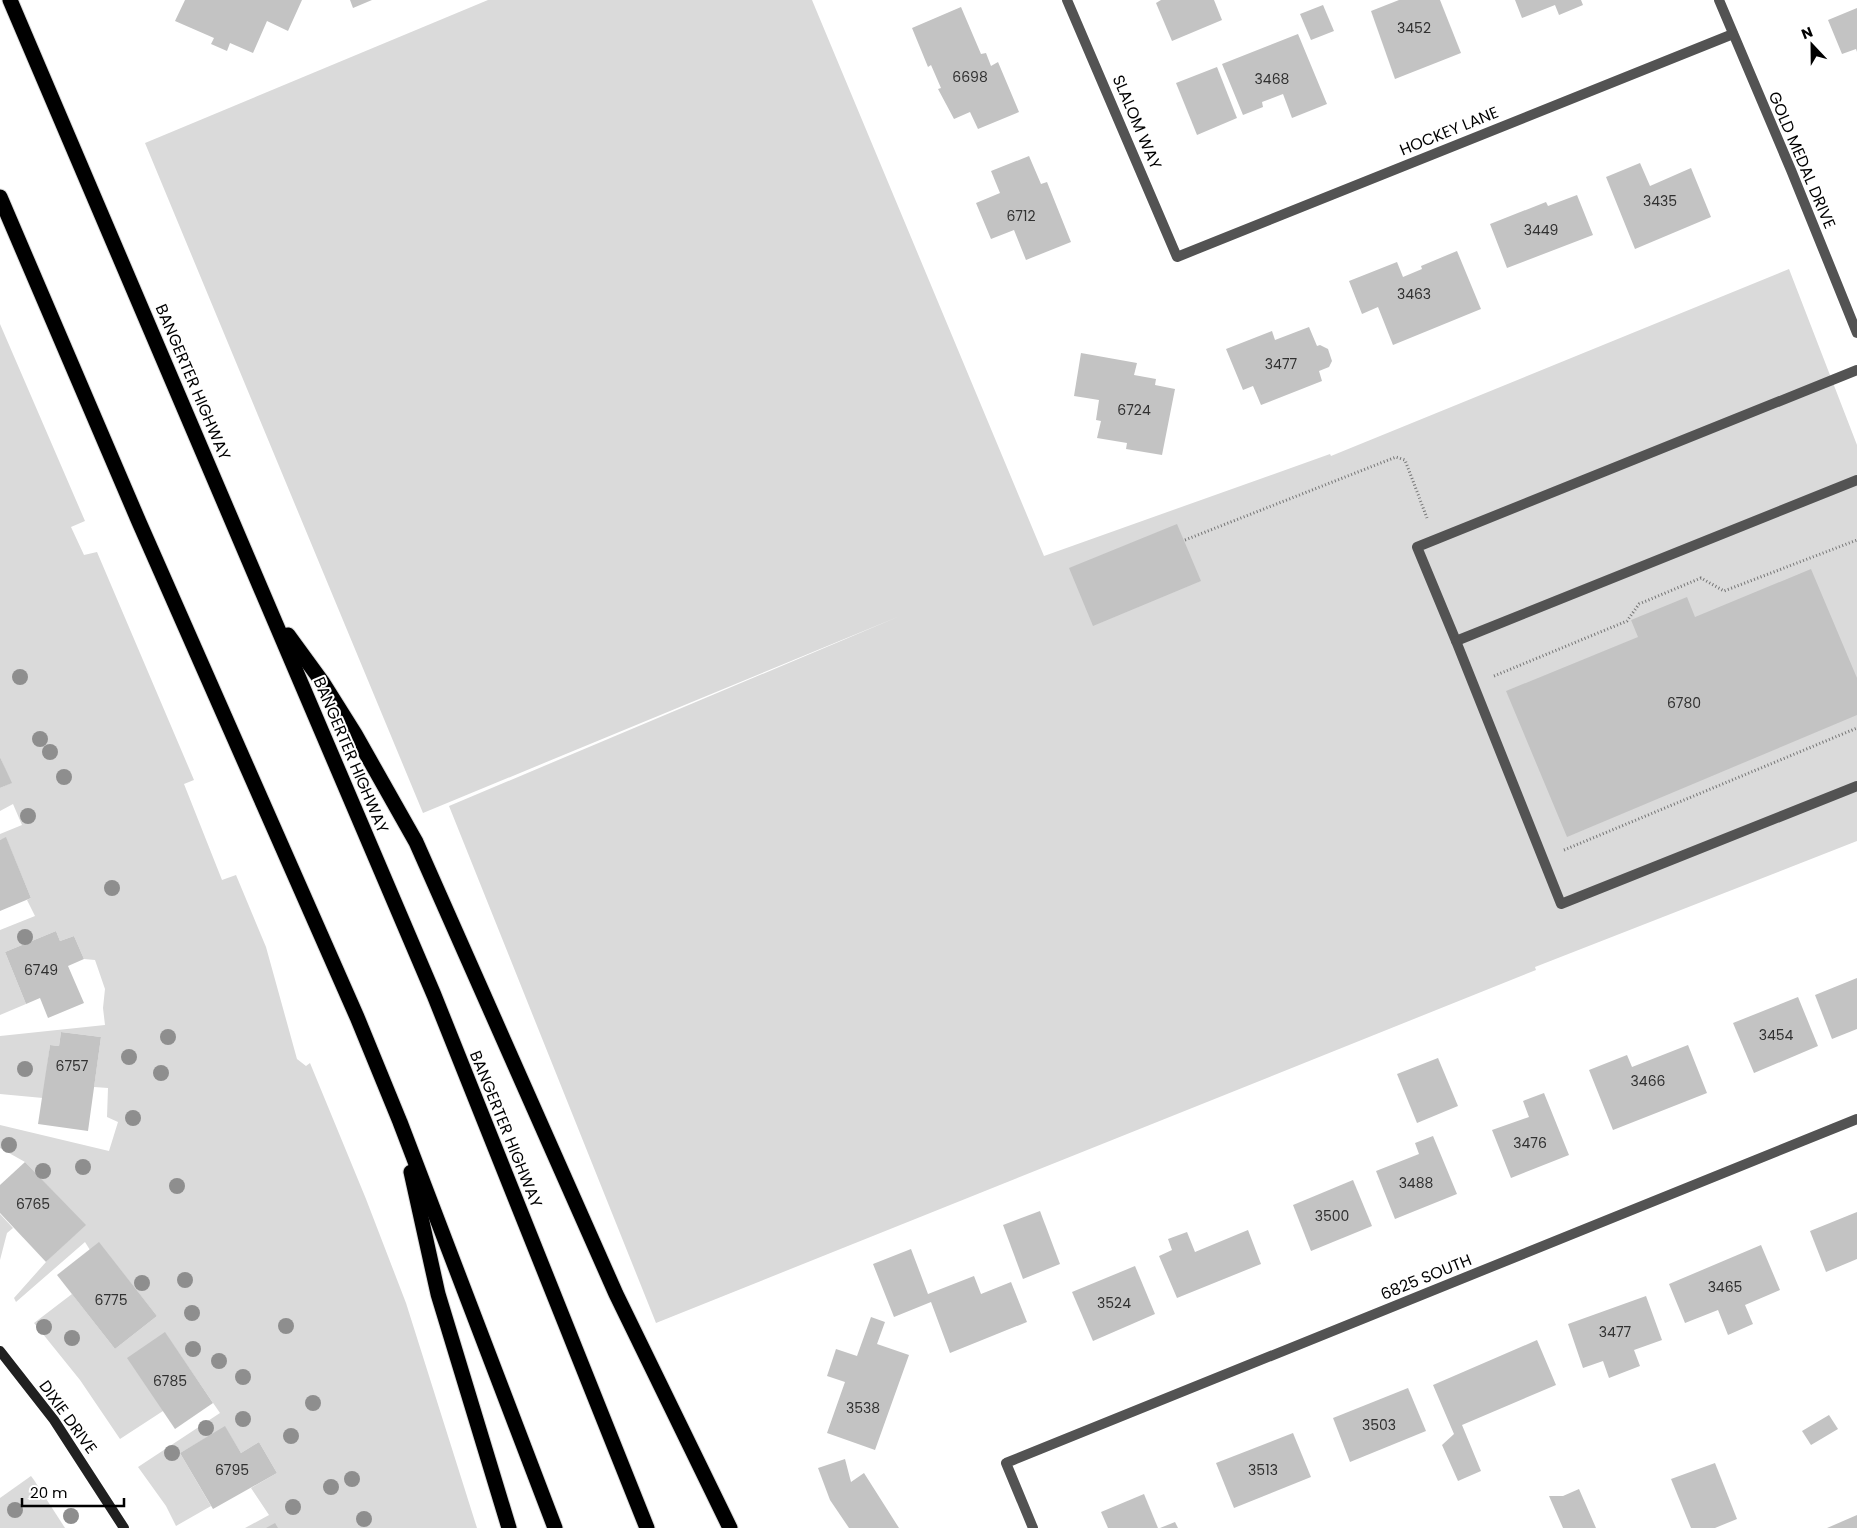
<svg xmlns="http://www.w3.org/2000/svg" width="1857" height="1528" font-family="Poppins,sans-serif">
	<style>
		.green { fill: #dadada }
		.building { fill: #c3c3c3 }
		.lines { fill: none; stroke-linecap: round; stroke-linejoin: round }
		.highway-casing { stroke: #dbdbdb; stroke-width: 17 }
		.path { stroke: #757575; stroke-width: 3; stroke-dasharray: 1 2.5; stroke-linecap: butt }
		.lane { stroke: #535353; stroke-width: 10 }
		.street { stroke: #535353; stroke-width: 10 }
		.secondary { stroke: #202020; stroke-width: 10 }
		.highway { stroke: #000; stroke-width: 15 }
		.tree { fill: #8e8e8e }
		.labels { text-anchor: middle; dominant-baseline: central; stroke-width: 4; stroke-linejoin: round; paint-order: stroke }
		.number-label { font-size: 14px; fill: #313131 }
		.street-label { font-size: 16px; fill: #000; stroke: #fff }
	</style>
	<rect width="100%" height="100%" fill="#fff"/>
	<g class="green">
		<polygon points="488,0 812,0 1044,556 1330,454 1331,456 1789,269 1857,445 1857,841 1535,967 1536,970 656,1323 449,806 900,616 423,813 145,143"/>
		<polygon points="0,324 85,521 71,527 84,555 97,552 194,780 184,784 222,880 236,875 266,947 297,1059 306,1066 310,1063 366,1199 406,1303 477,1528 245,1528 269,1515 251,1488 277,1473 259,1442 241,1453 225,1427 180,1453 211,1506 176,1526 166,1506 138,1467 220,1413 165,1333 163,1411 120,1439 80,1380 34,1323 72,1294 115,1349 157,1316 99,1243 90,1250 85,1242 16,1302 14,1298 46,1262 85,1225 25,1162 0,1148 0,1125 109,1151 118,1122 107,1117 108,1088 94,1087 101,1037 61,1032 59,1046 50,1045 43,1098 0,1094 0,1036 105,1025 103,1008 105,989 95,960 84,959 74,936 60,941 56,931 5,952 26,1004 0,1015 0,930 35,916 27,900 31,898 6,838 0,840 0,834 22,825 13,804 0,811 0,788 11,783 0,757"/>
		<polygon points="0,1214 13,1228 7,1233 0,1260"/>
		<polygon points="31,1476 34,1480 65,1528 0,1528 0,1498"/>
	</g>
	<g class="building">
		<polygon points="185,0 302,0 288,31 267,21 253,53 230,43 227,51 211,44 214,38 175,21"/>
		<polygon points="350,0 372,0 353,8"/>
		<polygon points="1214,0 1222,20 1172,41 1156,3 1161,0"/>
		<polygon points="1399,0 1440,0 1461,53 1395,79 1371,11"/>
		<polygon points="1515,0 1581,0 1583,5 1559,15 1555,5 1522,18"/>
		<polygon points="1323,5 1334,31 1311,40 1300,14"/>
		<polygon points="961,7 981,54 986,53 991,66 998,62 1019,112 978,129 970,112 954,119 938,89 941,88 931,65 928,67 912,28"/>
		<polygon points="1857,8 1857,52 1856,49 1842,54 1828,20"/>
		<polygon points="1298,34 1327,104 1292,118 1283,94 1262,102 1263,107 1243,115 1222,64"/>
		<polygon points="1217,67 1237,118 1197,135 1176,83"/>
		<polygon points="1029,156 1041,184 1047,182 1071,242 1026,260 1014,230 991,239 976,203 1000,193 991,171"/>
		<polygon points="1640,163 1650,186 1691,168 1711,217 1635,249 1606,177"/>
		<polygon points="1577,195 1593,235 1507,268 1490,224 1546,202 1548,206"/>
		<polygon points="1457,251 1481,309 1393,345 1378,307 1362,314 1349,281 1397,262 1403,277 1422,269 1421,266"/>
		<polygon points="1309,327 1317,346 1320,345 1328,349 1332,361 1329,367 1319,371 1322,381 1261,405 1253,386 1243,390 1226,349 1272,331 1275,340"/>
		<polygon points="1081,353 1137,363 1134,375 1156,379 1155,385 1175,389 1162,455 1126,449 1127,443 1097,438 1101,421 1096,420 1099,400 1074,396"/>
		<polygon points="1177,524 1201,581 1093,626 1069,568"/>
		<polygon points="1811,569 1857,678 1857,715 1567,837 1506,691 1638,637 1631,620 1687,597 1695,617"/>
		<polygon points="0,757 12,783 0,788"/>
		<polygon points="6,837 31,898 0,911 0,840"/>
		<polygon points="56,931 60,941 74,936 84,959 68,966 84,1003 48,1018 40,998 26,1004 5,952"/>
		<polygon points="1857,978 1857,1029 1832,1039 1815,995"/>
		<polygon points="1798,997 1818,1046 1754,1073 1733,1023"/>
		<polygon points="61,1032 101,1037 88,1131 38,1124 50,1045 59,1046"/>
		<polygon points="1688,1045 1707,1093 1613,1130 1589,1070 1627,1055 1632,1067"/>
		<polygon points="1438,1058 1458,1106 1417,1123 1397,1074"/>
		<polygon points="1544,1093 1569,1155 1511,1178 1492,1130 1529,1117 1523,1101"/>
		<polygon points="1433,1136 1457,1194 1395,1219 1376,1171 1419,1154 1415,1143"/>
		<polygon points="25,1162 86,1225 46,1262 0,1213 0,1185"/>
		<polygon points="1353,1180 1372,1226 1311,1251 1293,1205"/>
		<polygon points="1040,1211 1060,1264 1023,1279 1003,1225"/>
		<polygon points="1857,1212 1857,1259 1826,1272 1810,1231"/>
		<polygon points="1248,1230 1261,1264 1177,1298 1159,1256 1172,1250 1168,1239 1187,1232 1195,1252"/>
		<polygon points="99,1242 157,1316 115,1349 57,1275"/>
		<polygon points="1761,1245 1780,1290 1745,1305 1753,1324 1728,1335 1718,1310 1685,1323 1669,1284"/>
		<polygon points="911,1249 928,1294 974,1276 981,1294 1011,1282 1027,1322 950,1353 931,1302 894,1317 873,1264"/>
		<polygon points="1135,1266 1155,1314 1093,1341 1072,1292"/>
		<polygon points="1646,1296 1662,1340 1634,1350 1640,1366 1609,1378 1603,1361 1583,1368 1568,1324"/>
		<polygon points="871,1317 885,1322 877,1344 909,1355 875,1450 827,1433 845,1382 827,1376 836,1349 857,1356"/>
		<polygon points="165,1332 213,1403 175,1429 127,1358"/>
		<polygon points="1537,1340 1556,1385 1462,1425 1481,1471 1458,1481 1442,1445 1454,1434 1433,1385"/>
		<polygon points="1408,1388 1426,1431 1350,1462 1333,1418"/>
		<polygon points="1829,1415 1838,1429 1811,1445 1802,1431"/>
		<polygon points="225,1426 241,1453 259,1442 277,1473 213,1509 180,1453"/>
		<polygon points="1293,1433 1311,1477 1234,1508 1216,1463"/>
		<polygon points="845,1459 851,1482 864,1473 899,1528 849,1528 830,1500 818,1468"/>
		<polygon points="1715,1463 1737,1519 1715,1528 1691,1528 1671,1479"/>
		<polygon points="1579,1489 1596,1528 1563,1528 1549,1496 1563,1496"/>
		<polygon points="1144,1494 1158,1528 1108,1528 1101,1512"/>
		<polygon points="1857,1515 1857,1528 1827,1528"/>
		<polygon points="1175,1522 1178,1528 1160,1528"/>
		<polygon points="275,1523 278,1528 266,1528"/>
	</g>
	<g class="lines">
		<g class="highway-casing">
			<g id="highway">
				<polyline points="10,0 434,995 647,1528"/>
				<polyline points="0,197 139,522 357,1017 400,1122 555,1528"/>
				<polyline points="288,635 323,683 355,734 416,842 616,1294 730,1528"/>
				<polyline points="411,1172 438,1294 509,1528"/>
			</g>
		</g>
		<g class="path">
			<polyline points="1185,540 1396,457 1405,460 1427,518"/>
			<polyline points="1494,676 1627,621 1639,604 1701,578 1724,591 1857,540"/>
			<polyline points="1564,850 1857,728"/>
		</g>
		<g class="lane">
			<polyline points="1857,370 1417,547 1456,641 1857,480"/>
			<polyline points="1456,641 1561,904 1857,786"/>
		</g>
		<g class="street">
			<polyline points="1067,0 1177,257 1733,34"/>
			<polyline points="1719,0 1791,170 1857,333"/>
			<polyline points="1033,1528 1006,1463 1857,1119"/>
		</g>
		<polyline class="secondary" points="0,1351 54,1420 124,1528"/>
		<use href="#highway" class="highway"/>
	</g>
	<g class="tree">
		<circle cx="20" cy="677" r="8"/>
		<circle cx="40" cy="739" r="8"/>
		<circle cx="50" cy="752" r="8"/>
		<circle cx="64" cy="777" r="8"/>
		<circle cx="28" cy="816" r="8"/>
		<circle cx="112" cy="888" r="8"/>
		<circle cx="25" cy="937" r="8"/>
		<circle cx="168" cy="1037" r="8"/>
		<circle cx="129" cy="1057" r="8"/>
		<circle cx="25" cy="1069" r="8"/>
		<circle cx="161" cy="1073" r="8"/>
		<circle cx="133" cy="1118" r="8"/>
		<circle cx="9" cy="1145" r="8"/>
		<circle cx="83" cy="1167" r="8"/>
		<circle cx="43" cy="1171" r="8"/>
		<circle cx="177" cy="1186" r="8"/>
		<circle cx="185" cy="1280" r="8"/>
		<circle cx="142" cy="1283" r="8"/>
		<circle cx="192" cy="1313" r="8"/>
		<circle cx="286" cy="1326" r="8"/>
		<circle cx="44" cy="1327" r="8"/>
		<circle cx="72" cy="1338" r="8"/>
		<circle cx="193" cy="1349" r="8"/>
		<circle cx="219" cy="1361" r="8"/>
		<circle cx="243" cy="1377" r="8"/>
		<circle cx="313" cy="1403" r="8"/>
		<circle cx="243" cy="1419" r="8"/>
		<circle cx="206" cy="1428" r="8"/>
		<circle cx="291" cy="1436" r="8"/>
		<circle cx="172" cy="1453" r="8"/>
		<circle cx="352" cy="1479" r="8"/>
		<circle cx="331" cy="1487" r="8"/>
		<circle cx="293" cy="1507" r="8"/>
		<circle cx="15" cy="1510" r="8"/>
		<circle cx="71" cy="1516" r="8"/>
		<circle cx="364" cy="1519" r="8"/>
	</g>
	<g class="labels">
		<g class="number-label">
			<text x="1414" y="28">3452</text>
			<text x="970" y="77">6698</text>
			<text x="1272" y="79">3468</text>
			<text x="1660" y="201">3435</text>
			<text x="1021" y="216">6712</text>
			<text x="1541" y="230">3449</text>
			<text x="1414" y="294">3463</text>
			<text x="1281" y="364">3477</text>
			<text x="1134" y="410">6724</text>
			<text x="1684" y="703">6780</text>
			<text x="41" y="970">6749</text>
			<text x="1776" y="1035">3454</text>
			<text x="72" y="1066">6757</text>
			<text x="1648" y="1081">3466</text>
			<text x="1530" y="1143">3476</text>
			<text x="1416" y="1183">3488</text>
			<text x="33" y="1204">6765</text>
			<text x="1332" y="1216">3500</text>
			<text x="1725" y="1287">3465</text>
			<text x="111" y="1300">6775</text>
			<text x="1114" y="1303">3524</text>
			<text x="1615" y="1332">3477</text>
			<text x="170" y="1381">6785</text>
			<text x="863" y="1408">3538</text>
			<text x="1379" y="1425">3503</text>
			<text x="232" y="1470">6795</text>
			<text x="1263" y="1470">3513</text>
		</g>
		<g class="street-label">
			<text transform="translate(1137 122) rotate(67)">SLALOM WAY</text>
			<text transform="translate(1449 131) rotate(-22)">HOCKEY LANE</text>
			<text transform="translate(1802 160) rotate(67)">GOLD MEDAL DRIVE</text>
			<text transform="translate(193 382) rotate(67)">BANGERTER HIGHWAY</text>
			<text transform="translate(351 755) rotate(67)">BANGERTER HIGHWAY</text>
			<text transform="translate(506 1129) rotate(68)">BANGERTER HIGHWAY</text>
			<text transform="translate(1426 1277) rotate(-22)">6825 SOUTH</text>
			<text transform="translate(68 1417) rotate(54)">DIXIE DRIVE</text>
		</g>
	</g>
	<g transform="translate(1812 45) rotate(338)" stroke="#ffffff" stroke-width="4" paint-order="stroke">
	<path d="M0-4L9 19L0 12L-9 19Z" fill="#000000"/>
	<text y="-8" font-size="14" font-weight="bold" text-anchor="middle" fill="#000000">N</text>
	</g>
	<path d="M22 1498v8h102v-8" fill="none" stroke="#000000" stroke-width="2.5"/>
	<text x="30" y="1498" font-size="15" fill="#000000" stroke="#ffffff" stroke-width="4" paint-order="stroke">20 m</text>
</svg>
